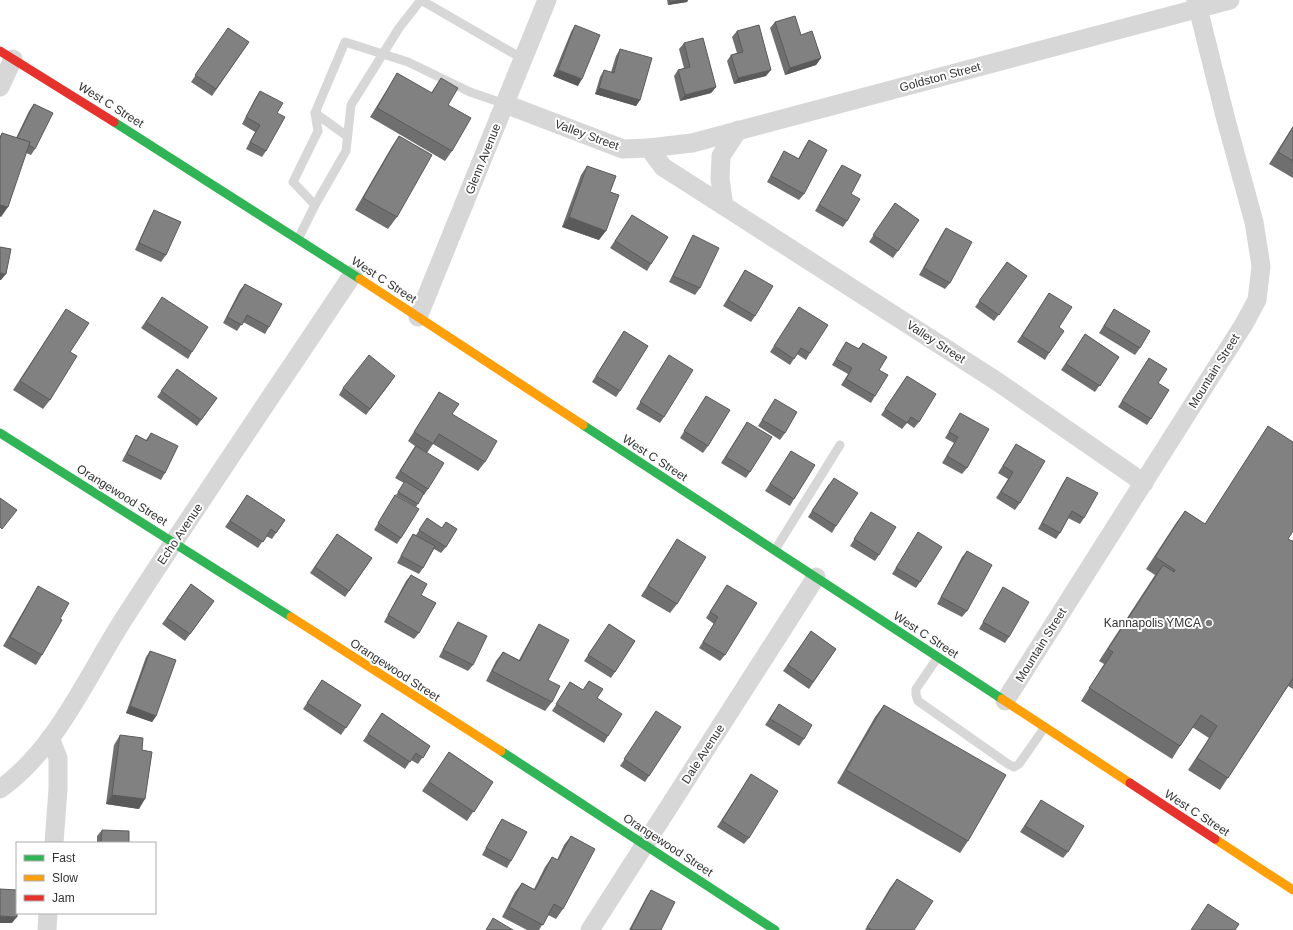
<svg xmlns="http://www.w3.org/2000/svg" width="1293" height="930" font-family="Helvetica,sans-serif">
	<style>
		.lines { fill: none; stroke-linecap: round; stroke-linejoin: round }
		.lane { stroke: #d7d7d7; stroke-width: 9 }
		.street { stroke: #d7d7d7; stroke-width: 19 }
		.fast { stroke: #30b455; stroke-width: 9 }
		.slow { stroke: #ff9f0a; stroke-width: 9 }
		.jam { stroke: #e5322d; stroke-width: 9 }
		.wall { fill: #6f6f6f }
		.shaded-wall { fill: #5a5a5a }
		.building { fill: #818181; stroke: #5a5a5a }
		.poi-dot { fill: #7a7a7a; stroke: #fff; stroke-width: 1.5 }
		.labels { text-anchor: middle; dominant-baseline: central; stroke-width: 4; stroke-linejoin: round; paint-order: stroke }
		.street-label { font-size: 12px; fill: #333; stroke: #fff }
		.poi-label { font-size: 12px; fill: #333; stroke: #fff; text-anchor: end }
	</style>
	<rect width="100%" height="100%" fill="#fff"/>
	<g class="lines">
		<g class="lane">
			<polyline points="315,113 347,136"/>
			<polyline points="315,205 293,182 318,131 315,113 345,42 408,62 470,92 505,104"/>
			<polyline points="298,239 315,205 346,151 351,105 399,28 421,0 523,59"/>
			<polyline points="775,550 840,445"/>
			<polyline points="938,657 916,689 916,695 918,701 1008,764 1014,767 1019,764 1045,727"/>
		</g>
		<g class="street">
			<polyline points="0,87 13,59"/>
			<polyline points="505,104 623,149 649,148 663,167 724,206"/>
			<polyline points="738,130 721,156 720,179 724,206 998,382 1144,483"/>
			<polyline points="649,148 692,143 1230,0"/>
			<polyline points="418,317 547,0"/>
			<polyline points="1005,701 1244,324 1257,300 1261,266 1254,222 1226,120 1196,0"/>
			<polyline points="50,738 58,758 58,789 54,843"/>
			<path d="M0,789c57,-40 88,-115 125,-172 74,-115 152,-229 228,-343"/>
			<polyline points="47,930 48,913"/>
			<polyline points="590,930 816,577"/>
		</g>
		<g class="fast">
			<polyline points="114,122 360,279"/>
			<polyline points="583,425 1002,699"/>
			<polyline points="0,433 291,617"/>
			<polyline points="501,751 775,930"/>
		</g>
		<g class="slow">
			<polyline points="360,279 583,425"/>
			<polyline points="291,617 501,751"/>
			<polyline points="1002,699 1130,783"/>
			<polyline points="1215,839 1293,890"/>
		</g>
		<g class="jam">
			<polyline points="0,51 114,122"/>
			<polyline points="1130,783 1215,839"/>
		</g>
	</g>
	<g class="wall">
		<polygon points="667,0 688,0 687,2 668,5"/>
		<polygon points="775,22 801,35 821,58 816,65 785,75 770,28"/>
		<polygon points="575,25 578,86 553,76 571,32"/>
		<polygon points="228,28 249,42 212,96 191,82"/>
		<polygon points="737,31 766,76 734,84 727,61 731,55 737,53 732,37"/>
		<polygon points="684,43 716,87 711,93 680,101 674,76 678,70 684,68 679,49"/>
		<polygon points="620,49 640,100 636,106 595,94 600,77 604,70 611,72 616,56"/>
		<polygon points="397,73 431,93 441,78 448,105 452,151 445,161 370,117 391,83"/>
		<polygon points="260,91 277,113 266,151 262,157 246,149 255,132 242,124 256,97"/>
		<polygon points="34,104 35,149 31,155 26,153 1,217 0,216 0,136 2,133 16,138 29,111"/>
		<polygon points="1293,126 1293,178 1269,164"/>
		<polygon points="399,136 397,217 388,229 355,210 391,148"/>
		<polygon points="809,140 804,194 799,200 767,182 780,158 784,151 798,159 805,146"/>
		<polygon points="842,165 851,194 847,221 843,227 815,211 838,171"/>
		<polygon points="587,166 610,192 599,240 562,227 581,175"/>
		<polygon points="895,203 919,220 893,258 869,242"/>
		<polygon points="154,210 166,255 161,262 135,250 150,217"/>
		<polygon points="632,215 651,264 647,271 610,248"/>
		<polygon points="946,228 950,283 945,289 919,275 942,234"/>
		<polygon points="693,235 700,288 695,295 669,282 689,242"/>
		<polygon points="1007,262 1027,276 994,321 975,307"/>
		<polygon points="745,270 755,316 751,322 723,306"/>
		<polygon points="245,284 269,327 265,334 243,322 237,331 223,323 240,290"/>
		<polygon points="1049,293 1059,327 1049,353 1045,360 1017,342"/>
		<polygon points="158,304 192,352 188,359 141,328"/>
		<polygon points="799,307 810,353 806,360 797,354 790,365 770,352"/>
		<polygon points="66,309 70,352 50,400 43,409 13,390"/>
		<polygon points="1114,309 1140,348 1135,355 1099,333"/>
		<polygon points="624,331 620,391 616,397 592,382"/>
		<polygon points="1085,334 1119,357 1095,392 1061,370"/>
		<polygon points="846,342 858,349 863,343 879,370 875,396 871,403 841,385 848,374 832,365"/>
		<polygon points="669,355 664,417 660,423 636,409"/>
		<polygon points="1149,358 1158,383 1151,419 1147,425 1118,407"/>
		<polygon points="177,369 217,398 197,426 157,397"/>
		<polygon points="907,376 919,422 914,428 907,423 902,429 881,415"/>
		<polygon points="391,382 366,415 339,395 343,388"/>
		<polygon points="439,392 452,414 485,462 478,471 433,444 427,453 428,489 424,495 423,495 416,507 396,495 404,483 395,478 415,446 408,441"/>
		<polygon points="706,396 708,446 703,453 680,438"/>
		<polygon points="775,399 785,433 780,440 758,426"/>
		<polygon points="960,413 967,468 962,474 942,463 954,443 945,438"/>
		<polygon points="747,422 750,472 746,478 721,463"/>
		<polygon points="1268,426 1288,539 1292,541 1293,540 1293,689 1288,686 1220,790 1188,770 1209,738 1192,727 1172,759 1081,701 1104,664 1099,661 1155,575 1146,569 1176,523 1185,511 1205,524"/>
		<polygon points="151,433 165,473 161,480 122,461 132,442 136,435 146,440"/>
		<polygon points="1016,444 1020,503 1015,510 996,498 1008,479 998,473"/>
		<polygon points="791,451 794,499 790,506 765,491"/>
		<polygon points="1067,477 1084,518 1080,524 1068,518 1060,533 1056,539 1038,529 1063,483"/>
		<polygon points="829,484 836,526 832,533 808,517"/>
		<polygon points="247,495 285,520 272,539 266,536 258,548 225,527"/>
		<polygon points="395,495 401,538 397,544 374,530"/>
		<polygon points="871,512 879,555 875,561 850,546"/>
		<polygon points="427,518 442,528 446,522 446,547 441,553 434,549 423,568 419,574 397,563 409,540 413,534 416,535"/>
		<polygon points="918,532 920,582 916,588 892,574"/>
		<polygon points="337,534 372,558 345,597 310,573"/>
		<polygon points="677,539 677,604 670,613 641,596"/>
		<polygon points="967,551 967,611 962,617 937,604 962,557"/>
		<polygon points="411,575 421,595 419,633 414,639 384,622 406,581"/>
		<polygon points="191,584 214,601 185,641 162,624"/>
		<polygon points="727,585 725,655 720,661 699,648 714,624 706,618"/>
		<polygon points="38,586 60,619 42,655 36,665 3,646 32,596"/>
		<polygon points="1003,587 1009,637 1005,643 979,629"/>
		<polygon points="458,622 473,665 468,671 439,657 454,628"/>
		<polygon points="539,624 552,702 545,711 486,681 496,661 503,652 519,660 533,634"/>
		<polygon points="609,624 635,641 611,678 584,661"/>
		<polygon points="811,631 836,649 809,689 783,671"/>
		<polygon points="150,651 156,716 152,722 126,713 146,657"/>
		<polygon points="322,680 361,705 341,735 303,709"/>
		<polygon points="570,682 597,698 608,736 604,743 552,711"/>
		<polygon points="779,704 804,739 799,746 765,725"/>
		<polygon points="884,705 968,841 960,853 837,783 875,717"/>
		<polygon points="656,711 649,776 645,782 620,766"/>
		<polygon points="382,713 430,746 418,764 411,760 405,769 363,741"/>
		<polygon points="120,735 142,750 139,809 106,804 114,745"/>
		<polygon points="449,752 493,782 467,821 422,791"/>
		<polygon points="751,774 749,838 744,844 717,827"/>
		<polygon points="1041,800 1068,852 1063,858 1020,832"/>
		<polygon points="502,819 511,861 507,868 482,855 498,825"/>
		<polygon points="102,830 129,843 97,843 97,836"/>
		<polygon points="571,836 563,909 556,919 548,915 539,930 527,930 502,917 515,892 522,883 534,889 545,867 552,857 557,860 564,845"/>
		<polygon points="897,879 914,930 865,930 890,888"/>
		<polygon points="651,890 661,930 629,930 647,896"/>
	</g>
	<g class="shaded-wall">
		<polygon points="682,0 688,0 687,2 668,5 670,2"/>
		<polygon points="821,58 816,65 785,75 790,68"/>
		<polygon points="558,70 582,79 578,86 553,76"/>
		<polygon points="771,70 766,76 734,84 738,78"/>
		<polygon points="716,87 711,93 680,101 685,95"/>
		<polygon points="599,88 640,100 636,106 595,94"/>
		<polygon points="0,205 8,207 1,217 0,216"/>
		<polygon points="569,217 606,231 599,240 562,227"/>
		<polygon points="0,273 6,274 1,280 0,280"/>
		<polygon points="130,706 156,716 152,722 126,713"/>
		<polygon points="112,795 145,799 139,809 106,804"/>
		<polygon points="0,916 17,917 12,923 0,923"/>
	</g>
	<g class="building">
		<polygon points="670,0 682,0 670,2"/>
		<polygon points="795,16 801,35 812,31 821,58 790,68 775,22"/>
		<polygon points="575,25 600,35 582,79 558,70"/>
		<polygon points="759,25 771,70 738,78 731,55 743,52 737,31"/>
		<polygon points="228,28 249,42 216,89 195,75"/>
		<polygon points="703,38 716,87 685,95 678,70 690,67 684,43"/>
		<polygon points="620,49 652,58 640,100 599,88 604,70 614,73"/>
		<polygon points="397,73 432,93 441,78 458,88 448,105 471,118 452,151 377,108"/>
		<polygon points="260,91 283,103 277,113 285,117 266,151 250,142 260,125 246,117"/>
		<polygon points="34,104 53,113 35,149 29,145 30,142 17,138"/>
		<polygon points="1293,127 1293,161 1278,152"/>
		<polygon points="2,133 30,142 8,207 0,205 0,139"/>
		<polygon points="399,136 432,155 397,217 363,198"/>
		<polygon points="809,140 827,150 804,194 771,176 784,151 799,159"/>
		<polygon points="842,165 861,175 851,194 860,199 847,221 819,205"/>
		<polygon points="587,166 616,176 610,192 619,195 606,231 569,217"/>
		<polygon points="895,203 919,220 898,251 873,235"/>
		<polygon points="154,210 181,222 166,255 139,243"/>
		<polygon points="632,215 668,237 651,264 615,241"/>
		<polygon points="946,228 972,242 950,283 924,268"/>
		<polygon points="693,235 719,248 700,288 673,276"/>
		<polygon points="0,247 11,249 6,274 0,273"/>
		<polygon points="1007,262 1027,276 999,315 979,301"/>
		<polygon points="745,270 773,286 755,316 728,300"/>
		<polygon points="245,284 282,304 269,327 247,315 242,325 227,317"/>
		<polygon points="1049,293 1072,307 1059,327 1064,331 1049,353 1022,336"/>
		<polygon points="162,297 208,327 192,352 146,322"/>
		<polygon points="799,307 828,325 810,353 801,348 794,359 774,346"/>
		<polygon points="66,309 89,323 70,352 77,356 50,400 20,381"/>
		<polygon points="1114,309 1150,331 1140,348 1104,326"/>
		<polygon points="624,331 648,346 620,391 596,376"/>
		<polygon points="1085,334 1119,357 1100,386 1066,364"/>
		<polygon points="846,342 859,349 863,343 887,357 879,370 888,375 875,396 846,379 852,368 836,359"/>
		<polygon points="369,355 395,376 370,409 343,388"/>
		<polygon points="669,355 693,370 664,417 640,402"/>
		<polygon points="1149,358 1167,369 1158,383 1169,390 1151,419 1122,401"/>
		<polygon points="177,369 217,398 201,420 161,391"/>
		<polygon points="907,376 936,394 919,422 911,417 907,423 885,409"/>
		<polygon points="439,392 459,404 452,414 497,441 485,462 439,434 433,444 414,432"/>
		<polygon points="706,396 730,410 708,446 684,431"/>
		<polygon points="775,399 797,412 785,433 762,420"/>
		<polygon points="960,413 989,429 967,468 947,456 958,437 949,432"/>
		<polygon points="747,422 772,437 750,472 726,457"/>
		<polygon points="1268,426 1293,442 1293,531 1288,539 1292,541 1293,541 1293,678 1228,778 1197,758 1217,726 1201,715 1180,746 1089,688 1113,652 1108,649 1163,565 1174,572 1175,570 1155,557 1185,511 1205,524"/>
		<polygon points="151,433 178,446 165,473 127,454 136,435 147,441"/>
		<polygon points="1016,444 1045,461 1020,503 1001,492 1013,472 1003,466"/>
		<polygon points="416,446 444,463 428,489 400,471"/>
		<polygon points="791,451 815,465 794,499 770,484"/>
		<polygon points="1067,477 1098,493 1084,518 1072,511 1060,533 1042,523"/>
		<polygon points="834,478 858,493 836,526 812,511"/>
		<polygon points="405,481 424,493 418,504 398,492"/>
		<polygon points="247,495 285,520 276,533 271,529 263,542 230,521"/>
		<polygon points="395,495 419,509 401,538 378,523"/>
		<polygon points="0,498 17,510 2,529 0,527"/>
		<polygon points="871,512 896,527 879,555 854,539"/>
		<polygon points="427,518 442,528 446,522 457,529 446,547 419,530"/>
		<polygon points="918,532 942,547 920,582 896,568"/>
		<polygon points="337,534 372,558 349,591 315,567"/>
		<polygon points="413,534 435,546 423,568 401,556"/>
		<polygon points="677,539 706,557 677,604 648,586"/>
		<polygon points="967,551 992,565 967,611 941,597"/>
		<polygon points="411,575 427,584 421,595 436,603 419,633 388,615"/>
		<polygon points="191,584 214,601 190,634 167,618"/>
		<polygon points="727,585 757,603 725,655 703,642 718,617 710,612"/>
		<polygon points="38,586 69,603 60,619 62,620 42,655 10,637"/>
		<polygon points="1003,587 1029,602 1009,637 983,622"/>
		<polygon points="458,622 487,636 473,665 443,650"/>
		<polygon points="539,624 569,640 548,680 560,686 552,702 492,671 503,652 520,661"/>
		<polygon points="609,624 635,641 615,672 588,655"/>
		<polygon points="811,631 836,649 813,682 788,665"/>
		<polygon points="150,651 176,660 156,716 130,706"/>
		<polygon points="322,680 361,705 346,728 307,703"/>
		<polygon points="589,681 603,689 597,698 622,714 608,736 556,704 570,682 583,690"/>
		<polygon points="779,704 812,725 804,739 770,719"/>
		<polygon points="884,705 1006,775 968,841 846,770"/>
		<polygon points="656,711 681,727 649,776 624,759"/>
		<polygon points="382,713 430,746 423,758 416,753 410,762 368,734"/>
		<polygon points="120,735 143,738 142,750 152,752 145,799 112,795"/>
		<polygon points="449,752 493,782 474,812 429,782"/>
		<polygon points="751,774 778,791 749,838 722,821"/>
		<polygon points="1041,800 1084,826 1068,852 1025,826"/>
		<polygon points="502,819 527,832 511,861 486,848"/>
		<polygon points="102,830 129,831 129,843 101,843"/>
		<polygon points="571,836 595,849 563,909 554,904 543,925 509,907 522,883 535,890 552,857 558,860"/>
		<polygon points="897,879 933,901 914,930 872,930 867,927"/>
		<polygon points="0,889 17,890 17,917 0,916"/>
		<polygon points="651,890 675,902 661,930 633,930 631,929"/>
		<polygon points="1208,904 1239,924 1235,930 1191,930"/>
		<polygon points="493,918 513,930 486,930"/>
	</g>
	<circle class="poi-dot" cx="1209" cy="623" r="4"/>
	<g class="labels">
		<g class="street-label">
			<text transform="translate(940 77) rotate(-15)">Goldston Street</text>
			<text transform="translate(111 105) rotate(32)">West C Street</text>
			<text transform="translate(587 135) rotate(20)">Valley Street</text>
			<text transform="translate(483 159) rotate(-68)">Glenn Avenue</text>
			<text transform="translate(384 280) rotate(33)">West C Street</text>
			<text transform="translate(936 342) rotate(33)">Valley Street</text>
			<text transform="translate(1214 371) rotate(-58)">Mountain Street</text>
			<text transform="translate(655 458) rotate(33)">West C Street</text>
			<text transform="translate(122 495) rotate(32)">Orangewood Street</text>
			<text transform="translate(180 534) rotate(-56)">Echo Avenue</text>
			<text transform="translate(926 635) rotate(33)">West C Street</text>
			<text transform="translate(1041 645) rotate(-58)">Mountain Street</text>
			<text transform="translate(395 670) rotate(33)">Orangewood Street</text>
			<text transform="translate(703 754) rotate(-57)">Dale Avenue</text>
			<text transform="translate(1197 813) rotate(33)">West C Street</text>
			<text transform="translate(668 845) rotate(33)">Orangewood Street</text>
		</g>
		<g class="poi-label">
			<text x="1201" y="623">Kannapolis YMCA</text>
		</g>
	</g>
	<rect x="16" y="842" width="140" height="72" fill="#ffffff" stroke="#adadad"/>
	<rect x="24" y="855" width="20" height="6" fill="#30b455" stroke="#adadad"/>
	<text x="52" y="862" font-size="12" fill="#333333">Fast</text>
	<rect x="24" y="875" width="20" height="6" fill="#ff9f0a" stroke="#adadad"/>
	<text x="52" y="882" font-size="12" fill="#333333">Slow</text>
	<rect x="24" y="895" width="20" height="6" fill="#e5322d" stroke="#adadad"/>
	<text x="52" y="902" font-size="12" fill="#333333">Jam</text>
</svg>
